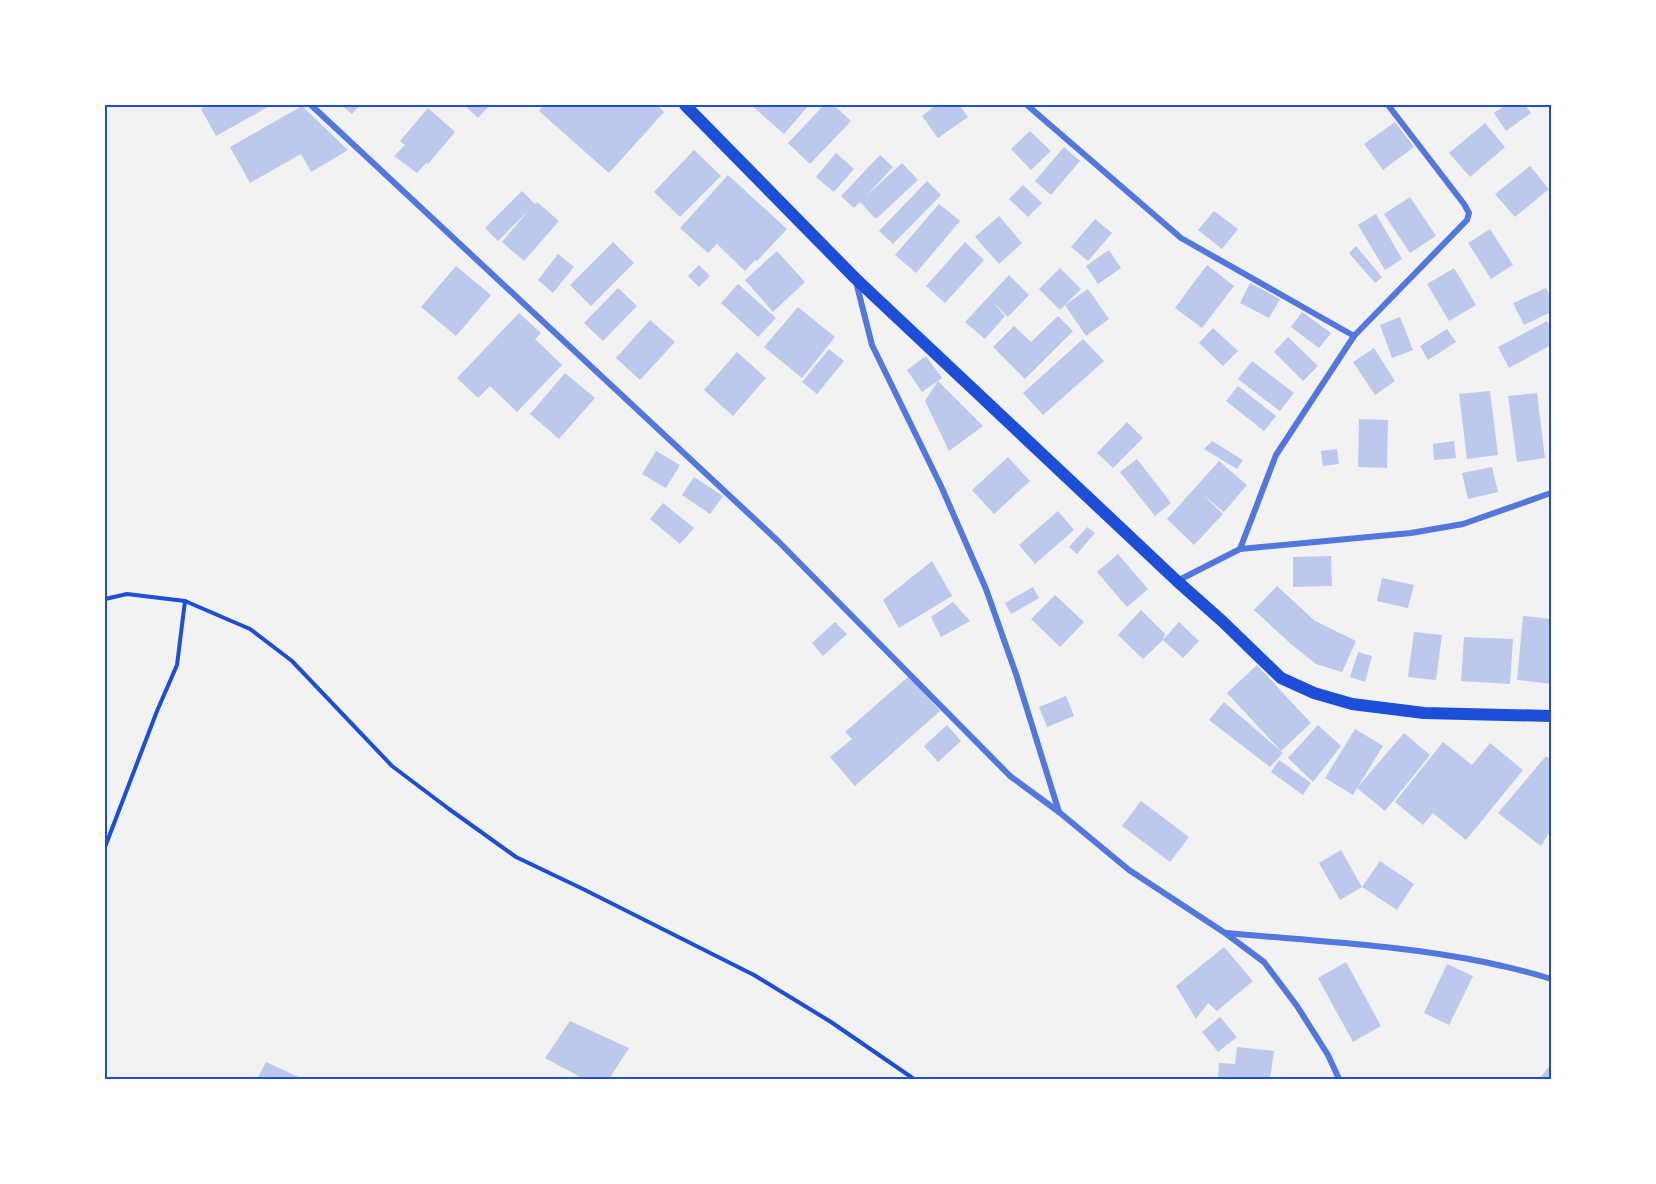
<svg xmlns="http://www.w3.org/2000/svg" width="1656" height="1184" font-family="Raleway,sans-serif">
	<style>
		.building { fill: #bdc9ec }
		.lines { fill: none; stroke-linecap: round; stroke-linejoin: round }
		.path { stroke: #1d4ed8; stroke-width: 4 }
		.minor { stroke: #5277de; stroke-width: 6 }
		.secondary { stroke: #1d4ed8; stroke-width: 12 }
		.neatline { fill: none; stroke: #1d4ed8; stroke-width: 2 }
	</style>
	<rect width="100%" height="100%" fill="#f2f2f2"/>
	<g class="building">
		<polygon points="207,105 267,105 268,107 216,136 201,109"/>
		<polygon points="341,105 360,105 352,114"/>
		<polygon points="464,105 490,105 478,118"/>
		<polygon points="544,105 657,105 664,112 609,173 539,111"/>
		<polygon points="751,105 809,105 784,134"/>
		<polygon points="824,105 834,105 851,121 810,164 788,143"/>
		<polygon points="936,105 959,105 968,117 938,138 922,116"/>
		<polygon points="1506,105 1525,105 1531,113 1506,131 1494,113"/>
		<polygon points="302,106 348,150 311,172 301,154 250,183 230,147"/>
		<polygon points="428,108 455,132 428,164 426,163 417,173 394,156 405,145 400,141"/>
		<polygon points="1395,122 1414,147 1383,170 1364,144"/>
		<polygon points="1485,123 1505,147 1470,177 1449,153"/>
		<polygon points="1030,131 1051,151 1031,170 1011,149"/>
		<polygon points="1064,147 1080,161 1051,195 1035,181"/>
		<polygon points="694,150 721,176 680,217 654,192"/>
		<polygon points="836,153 854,169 834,192 816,177"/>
		<polygon points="880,155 893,167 866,196 902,163 918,180 876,219 860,202 854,208 841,196"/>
		<polygon points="1530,166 1549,189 1515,217 1495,194"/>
		<polygon points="728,175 787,229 757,261 755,260 745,271 717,244 708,253 680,228"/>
		<polygon points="927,181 941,195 893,244 879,231"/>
		<polygon points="1023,185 1042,203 1028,217 1009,199"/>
		<polygon points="522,191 535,204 537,202 559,221 524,261 502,242 528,211 498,241 485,228"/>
		<polygon points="1410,197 1436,236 1410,253 1384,214"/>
		<polygon points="939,204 960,221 916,273 895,255"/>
		<polygon points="1214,211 1238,229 1222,249 1198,230"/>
		<polygon points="1376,214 1402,259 1385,270 1358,225"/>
		<polygon points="999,216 1022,243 999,264 975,237"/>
		<polygon points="1095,219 1112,233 1088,261 1071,247"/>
		<polygon points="1490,229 1513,265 1491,279 1468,243"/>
		<polygon points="613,242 634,263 591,306 570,285"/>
		<polygon points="965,242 984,260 945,303 926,286"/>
		<polygon points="1356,246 1382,277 1375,283 1349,253"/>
		<polygon points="1109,250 1121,268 1098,284 1086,266"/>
		<polygon points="777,251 805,282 773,312 745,280"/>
		<polygon points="558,254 574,267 553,293 538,280"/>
		<polygon points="699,265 710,276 699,287 688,276"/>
		<polygon points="1207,265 1234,286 1202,328 1175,308"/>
		<polygon points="456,266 491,295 456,336 421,307"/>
		<polygon points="1060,268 1081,289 1060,310 1039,289"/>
		<polygon points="1454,268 1476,305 1449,321 1427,284"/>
		<polygon points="1009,275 1029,295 1008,317 992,301 1005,316 985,339 965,322"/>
		<polygon points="1250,283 1280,299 1269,318 1240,303"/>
		<polygon points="738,284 776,318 758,337 721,303"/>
		<polygon points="618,288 637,306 603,341 584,323"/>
		<polygon points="1546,288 1551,298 1551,312 1524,325 1513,303"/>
		<polygon points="1088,289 1109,319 1086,336 1065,305"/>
		<polygon points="798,307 835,337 802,378 764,347"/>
		<polygon points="1302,312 1331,333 1319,348 1291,327"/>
		<polygon points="519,313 541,333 535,339 562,365 517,412 490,386 478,398 457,378"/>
		<polygon points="1058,316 1073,331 1025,379 993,347 1014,326 1031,342"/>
		<polygon points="1400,317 1413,350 1392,358 1380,325"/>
		<polygon points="650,320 675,342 640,380 616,358"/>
		<polygon points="1547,321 1551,329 1551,345 1509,368 1498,347"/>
		<polygon points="1213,328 1238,351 1223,366 1199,343"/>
		<polygon points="1447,329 1456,342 1428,360 1420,346"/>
		<polygon points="1288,337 1318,366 1303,381 1274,352"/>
		<polygon points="1083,339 1104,361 1043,415 1023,393"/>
		<polygon points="1374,348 1395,381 1375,395 1353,362"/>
		<polygon points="829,349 844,361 817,394 802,382"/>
		<polygon points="737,352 766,378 733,416 704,390"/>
		<polygon points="926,356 942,378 938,381 983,426 949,451 925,401 938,381 922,392 907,370"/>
		<polygon points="1252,361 1294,393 1280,411 1238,379"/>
		<polygon points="565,373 595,398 559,439 530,414"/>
		<polygon points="1238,386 1276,416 1264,431 1226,401"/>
		<polygon points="1490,391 1498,455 1467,459 1459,394"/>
		<polygon points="1537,393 1545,458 1517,462 1508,396"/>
		<polygon points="1359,419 1388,420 1387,468 1358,467"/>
		<polygon points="1127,422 1143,438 1113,468 1097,453"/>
		<polygon points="1212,441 1243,460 1237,469 1204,449"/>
		<polygon points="1454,441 1456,458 1434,460 1433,444"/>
		<polygon points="1337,449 1339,464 1323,466 1321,451"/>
		<polygon points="656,451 680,465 666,488 642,474"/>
		<polygon points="1008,457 1030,481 994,514 972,490"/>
		<polygon points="1137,459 1171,503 1155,516 1120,472"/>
		<polygon points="1219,461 1247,485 1224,512 1203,495 1223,514 1194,545 1167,519"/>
		<polygon points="1492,467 1498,492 1468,499 1462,473"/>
		<polygon points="694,477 723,496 710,514 682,495"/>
		<polygon points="663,503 694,528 680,544 650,519"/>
		<polygon points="1058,511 1074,530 1035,564 1019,545"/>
		<polygon points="1087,527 1095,533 1077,554 1069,547"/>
		<polygon points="1118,554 1148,589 1127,607 1097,572"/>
		<polygon points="1331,556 1332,586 1293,587 1293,557"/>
		<polygon points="932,561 952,596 899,628 883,600"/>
		<polygon points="1382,578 1414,585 1408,608 1377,601"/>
		<polygon points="1277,586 1315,621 1356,641 1342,672 1316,664 1292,645 1254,610"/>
		<polygon points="1033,587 1039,598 1011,614 1005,603"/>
		<polygon points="1055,595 1084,622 1060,647 1031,619"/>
		<polygon points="953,602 970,621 941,637 931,617"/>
		<polygon points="1141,610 1165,634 1163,640 1179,622 1199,641 1183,658 1163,640 1143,659 1118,635"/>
		<polygon points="1523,616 1551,619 1551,684 1517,680"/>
		<polygon points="835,622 847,634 823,656 812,643"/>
		<polygon points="1414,632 1442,635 1436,680 1408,677"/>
		<polygon points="1464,637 1513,639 1510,684 1461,681"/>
		<polygon points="1358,652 1372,656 1365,682 1350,677"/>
		<polygon points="1257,665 1311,723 1281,751 1227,693"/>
		<polygon points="909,676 940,711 855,786 830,757 852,739 845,732"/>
		<polygon points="1066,696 1074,716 1047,727 1039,707"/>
		<polygon points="1224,702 1283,753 1270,767 1209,720"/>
		<polygon points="947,725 961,741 938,762 924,746"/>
		<polygon points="1318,725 1341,746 1313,782 1288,758"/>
		<polygon points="1355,729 1383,746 1357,788 1404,733 1430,755 1385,811 1357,788 1353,795 1325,778"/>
		<polygon points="1443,742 1472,765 1490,743 1523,770 1466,840 1433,813 1423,825 1395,802"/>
		<polygon points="1546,756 1551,760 1551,830 1541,846 1498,813"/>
		<polygon points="1279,760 1311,783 1303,795 1271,772"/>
		<polygon points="1141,801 1189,837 1170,862 1122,826"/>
		<polygon points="1341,850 1362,887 1380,861 1414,884 1397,910 1362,887 1340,900 1319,863"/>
		<polygon points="1224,947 1253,981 1217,1011 1208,1003 1196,1019 1176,986"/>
		<polygon points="1346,962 1381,1026 1353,1042 1318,978"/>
		<polygon points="1447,964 1473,976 1449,1025 1424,1013"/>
		<polygon points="1220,1017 1237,1037 1218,1052 1202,1032"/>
		<polygon points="570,1021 629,1048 609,1079 584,1079 545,1058"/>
		<polygon points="1237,1047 1274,1051 1270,1079 1218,1079 1219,1063 1235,1064"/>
		<polygon points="266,1062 303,1079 257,1079"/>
		<polygon points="1551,1064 1551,1079 1539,1079"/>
	</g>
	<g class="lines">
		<g class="path">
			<polyline points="105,599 127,594 185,601 250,629 292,661 392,766 449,809 516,857 583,889 754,975 831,1022 914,1079"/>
			<polyline points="105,847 157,711 177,665 185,601"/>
		</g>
		<g class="minor">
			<polyline points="311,105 778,541 1010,776 1059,812 1129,870 1225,933 1264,962 1297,1006 1328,1055 1339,1079"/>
			<polyline points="1027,105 1181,238 1354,336"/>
			<polyline points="856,282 872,345 941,486 986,589 1016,674 1059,812"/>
			<polyline points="1240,549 1276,455 1354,336 1467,220 1469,213 1464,204 1388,105"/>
			<polyline points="1177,581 1240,549 1411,533 1463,524 1551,493"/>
			<path d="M1226,933c88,8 177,12 263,30 21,5 42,9 62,16"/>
		</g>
		<polyline class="secondary" points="685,105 855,278 1177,581 1222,621 1281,678 1314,693 1352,704 1424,713 1551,716"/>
	</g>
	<rect width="1656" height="1184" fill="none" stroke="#ffffff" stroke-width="213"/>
	<rect x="106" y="106" width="1444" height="972" class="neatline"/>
</svg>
